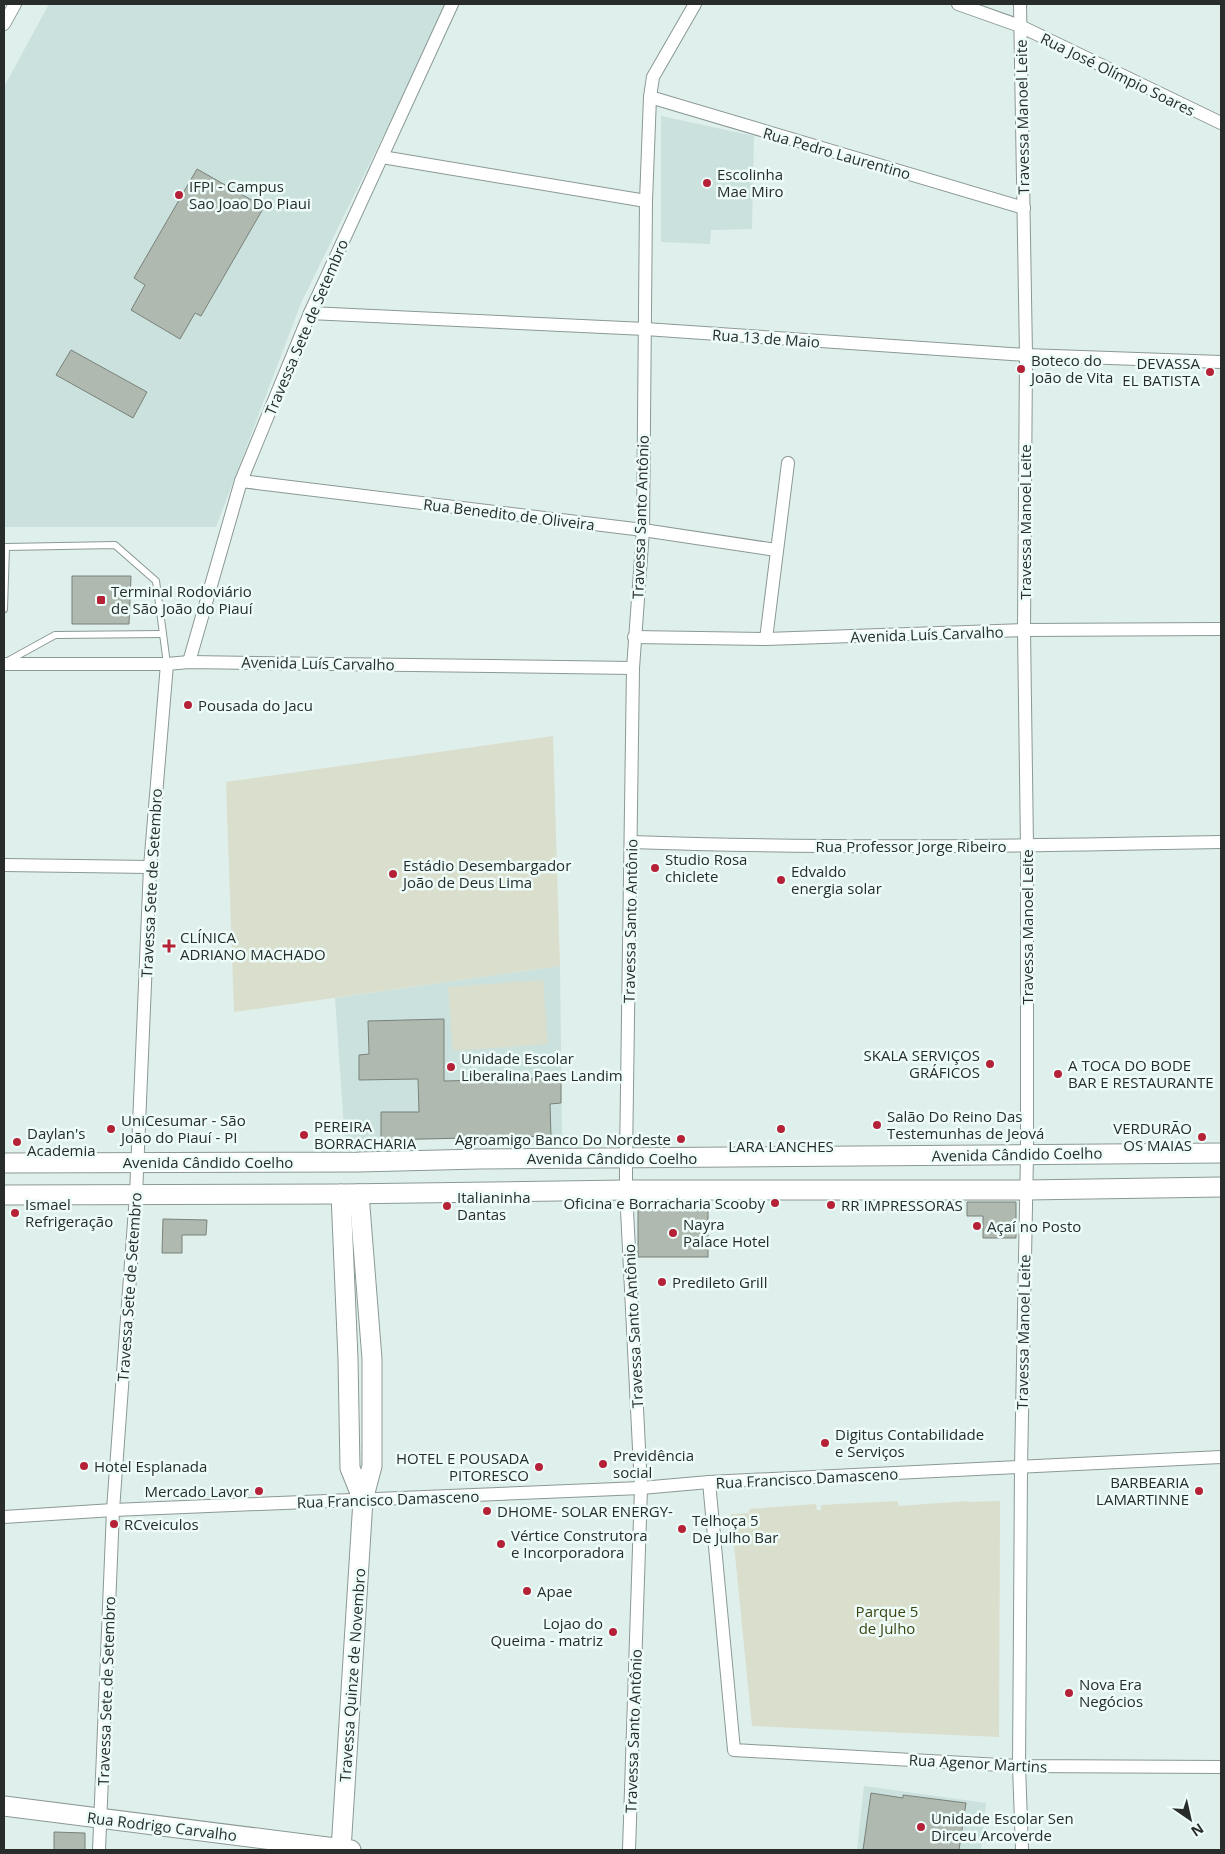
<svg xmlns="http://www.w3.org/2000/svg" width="1225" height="1854" font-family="'Open Sans',sans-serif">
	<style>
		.built { fill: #cae1dd }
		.green { fill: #dadecc }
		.building { fill: #afb9b0; stroke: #79827a }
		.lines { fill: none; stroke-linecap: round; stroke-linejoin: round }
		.lane-casing { stroke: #8a9995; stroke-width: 8 }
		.street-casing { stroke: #8a9995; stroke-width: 14 }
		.secondary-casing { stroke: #8a9995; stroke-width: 21 }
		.lane { stroke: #fff; stroke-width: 6 }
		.street { stroke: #fff; stroke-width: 12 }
		.secondary { stroke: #fff; stroke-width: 19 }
		.poi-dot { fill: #b52237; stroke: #edfcf8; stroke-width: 2 }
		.labels { text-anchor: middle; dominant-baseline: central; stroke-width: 5; stroke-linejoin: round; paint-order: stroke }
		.street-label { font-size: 15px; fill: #282d2c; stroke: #edfcf8 }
		.poi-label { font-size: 15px; fill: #282d2c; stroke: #edfcf8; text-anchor: start }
		.park-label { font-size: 15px; fill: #3c4311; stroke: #edfcf8 }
	</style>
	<rect width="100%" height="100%" fill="#dfefeb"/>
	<g class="built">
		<polygon points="49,4 448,4 301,303 216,527 4,527 4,87"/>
		<polygon points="661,116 754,136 752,229 711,230 710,244 661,242"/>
		<polygon points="560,966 562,1137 345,1141 335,998"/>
		<polygon points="864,1786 986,1803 981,1850 857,1850"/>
	</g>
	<g class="green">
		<polygon points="553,736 560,966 234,1012 226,782"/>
		<polygon points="543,980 548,1044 453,1051 448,987"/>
		<polygon points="898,1501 898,1506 968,1501 969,1502 1000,1501 999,1737 752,1726 731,1514 749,1513 749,1509 816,1504 817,1510 821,1510 821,1505"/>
	</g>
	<g class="building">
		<polygon points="197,169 264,207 201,316 195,313 180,339 131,310 145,285 134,278"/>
		<polygon points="71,350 147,392 133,418 56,375"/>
		<polygon points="72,576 131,576 129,624 72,624"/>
		<polygon points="444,1019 444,1081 561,1078 561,1103 550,1104 551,1136 381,1140 381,1112 419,1112 418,1079 359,1080 359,1055 369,1054 368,1021"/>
		<polygon points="967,1202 1016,1202 1016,1238 983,1238 983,1216 967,1216"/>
		<rect x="638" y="1209" width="70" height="48"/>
		<polygon points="163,1219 207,1220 206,1235 182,1235 182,1253 162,1253"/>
		<polygon points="871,1793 903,1798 903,1795 966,1803 959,1850 863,1850"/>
		<polygon points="54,1832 85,1833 85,1850 54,1850"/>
	</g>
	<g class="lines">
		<g class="lane-casing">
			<g id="lane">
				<polyline points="4,609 6,547 115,545 156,581 167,664"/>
				<polyline points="6,662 55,635 163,634"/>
			</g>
		</g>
		<g class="street-casing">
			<g id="street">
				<polyline points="958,4 1020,26 1221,123"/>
				<polyline points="1020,4 1026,355 1024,630 1027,846 1027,1154 1021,1467 1020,1623 1019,1766 1022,1850"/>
				<polyline points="4,24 15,4"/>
				<polyline points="650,97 1024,208"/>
				<polyline points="382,157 646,201"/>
				<polyline points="310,313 645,329 1026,355 1221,362"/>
				<polyline points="241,481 643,530 776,550"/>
				<polyline points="634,637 766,639 1024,630 1221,629"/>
				<polyline points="766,639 788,463"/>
				<polyline points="189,662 241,481 310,313 452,4"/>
				<polyline points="4,664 167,664 189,662 633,668"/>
				<path d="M631,842c197,7 394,4 590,0"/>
				<polyline points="4,865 150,867"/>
				<polyline points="709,1482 734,1750 1019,1766 1221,1767"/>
				<polyline points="4,1517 113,1510 641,1488 709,1482 1221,1457"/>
				<polyline points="99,1850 113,1510 136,1195 150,867 167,664"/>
				<polyline points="629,1850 641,1488 626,1190 626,1158 633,668 643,530 646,201 650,97 653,77 695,4"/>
			</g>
		</g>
		<g class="secondary-casing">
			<g id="secondary">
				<polyline points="4,1163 359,1162 479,1159 1221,1153"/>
				<polyline points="341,1194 348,1359 350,1468 363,1500"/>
				<polyline points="4,1195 341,1194 626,1190 1026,1190 1221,1187"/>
				<polyline points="4,1806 351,1850"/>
				<polyline points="341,1850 363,1500 372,1466 372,1359 359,1194"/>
			</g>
		</g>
		<use href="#lane" class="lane"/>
		<use href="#street" class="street"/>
		<use href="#secondary" class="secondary"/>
	</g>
	<g class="poi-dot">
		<circle cx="707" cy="183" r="5"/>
		<circle cx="179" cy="195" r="5"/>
		<circle cx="1021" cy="369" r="5"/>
		<circle cx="1210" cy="372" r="5"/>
		<rect x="96" y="595" width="10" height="10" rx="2.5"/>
		<circle cx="188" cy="705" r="5"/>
		<circle cx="655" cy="868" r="5"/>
		<circle cx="393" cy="874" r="5"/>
		<circle cx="781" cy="880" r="5"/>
		<path d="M166.5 938.5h5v5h5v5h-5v5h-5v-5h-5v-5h5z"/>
		<circle cx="990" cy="1064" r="5"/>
		<circle cx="451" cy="1067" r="5"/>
		<circle cx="1058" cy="1074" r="5"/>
		<circle cx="877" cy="1125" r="5"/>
		<circle cx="111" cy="1129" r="5"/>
		<circle cx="781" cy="1129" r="5"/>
		<circle cx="304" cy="1135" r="5"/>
		<circle cx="1202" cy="1137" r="5"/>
		<circle cx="681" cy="1139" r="5"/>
		<circle cx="17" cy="1142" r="5"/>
		<circle cx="775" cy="1203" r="5"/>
		<circle cx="831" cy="1205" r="5"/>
		<circle cx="447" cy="1206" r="5"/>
		<circle cx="15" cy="1213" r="5"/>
		<circle cx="977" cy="1226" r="5"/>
		<circle cx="673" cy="1233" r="5"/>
		<circle cx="662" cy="1282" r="5"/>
		<circle cx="825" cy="1443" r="5"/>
		<circle cx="603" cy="1464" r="5"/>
		<circle cx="84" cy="1466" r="5"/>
		<circle cx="539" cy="1467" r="5"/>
		<circle cx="259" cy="1491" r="5"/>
		<circle cx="1199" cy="1491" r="5"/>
		<circle cx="487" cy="1511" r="5"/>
		<circle cx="114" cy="1524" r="5"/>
		<circle cx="682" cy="1529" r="5"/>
		<circle cx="501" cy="1544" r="5"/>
		<circle cx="527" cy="1591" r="5"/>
		<circle cx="613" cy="1632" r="5"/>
		<circle cx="1069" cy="1693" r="5"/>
		<circle cx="921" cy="1827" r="5"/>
	</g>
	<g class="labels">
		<g class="street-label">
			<text transform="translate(1118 74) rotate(26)">Rua José Olímpio Soares</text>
			<text transform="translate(1022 117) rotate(-91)">Travessa Manoel Leite</text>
			<text transform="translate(837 153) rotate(16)">Rua Pedro Laurentino</text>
			<text transform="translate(306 327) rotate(-67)">Travessa Sete de Setembro</text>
			<text transform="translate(766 338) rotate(4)">Rua 13 de Maio</text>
			<text transform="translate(509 514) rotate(7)">Rua Benedito de Oliveira</text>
			<text transform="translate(640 517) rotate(-88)">Travessa Santo Antônio</text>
			<text transform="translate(1025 522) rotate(-90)">Travessa Manoel Leite</text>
			<text transform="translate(927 634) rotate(-2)">Avenida Luís Carvalho</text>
			<text transform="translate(318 663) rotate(1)">Avenida Luís Carvalho</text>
			<text x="911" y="846">Rua Professor Jorge Ribeiro</text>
			<text transform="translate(151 883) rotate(-87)">Travessa Sete de Setembro</text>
			<text transform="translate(630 921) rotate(-89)">Travessa Santo Antônio</text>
			<text transform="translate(1027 927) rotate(-90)">Travessa Manoel Leite</text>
			<text transform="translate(1017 1154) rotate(-1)">Avenida Cândido Coelho</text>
			<text x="612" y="1158">Avenida Cândido Coelho</text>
			<text x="208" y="1162">Avenida Cândido Coelho</text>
			<text transform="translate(129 1287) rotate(-86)">Travessa Sete de Setembro</text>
			<text transform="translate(633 1326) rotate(-93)">Travessa Santo Antônio</text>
			<text transform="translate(1023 1332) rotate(-89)">Travessa Manoel Leite</text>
			<text transform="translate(807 1478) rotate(-3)">Rua Francisco Damasceno</text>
			<text transform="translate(388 1499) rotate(-2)">Rua Francisco Damasceno</text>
			<text transform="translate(352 1675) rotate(-86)">Travessa Quinze de Novembro</text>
			<text transform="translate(106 1691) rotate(-88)">Travessa Sete de Setembro</text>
			<text transform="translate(633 1731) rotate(-88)">Travessa Santo Antônio</text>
			<text transform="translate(978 1763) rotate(3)">Rua Agenor Martins</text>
			<text transform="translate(162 1826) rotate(7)">Rua Rodrigo Carvalho</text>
		</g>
		<g class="poi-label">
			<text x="717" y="174">Escolinha<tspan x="717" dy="17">Mae Miro</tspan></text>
			<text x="189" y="186">IFPI - Campus<tspan x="189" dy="17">Sao Joao Do Piaui</tspan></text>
			<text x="1031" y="360">Boteco do<tspan x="1031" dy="17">João de Vita</tspan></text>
			<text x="1200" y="363" text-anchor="end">DEVASSA<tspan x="1200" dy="17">EL BATISTA</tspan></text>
			<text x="111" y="591">Terminal Rodoviário<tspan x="111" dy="17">de São João do Piauí</tspan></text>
			<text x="198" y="705">Pousada do Jacu</text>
			<text x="665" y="859">Studio Rosa<tspan x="665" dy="17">chiclete</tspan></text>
			<text x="403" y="865">Estádio Desembargador<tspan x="403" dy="17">João de Deus Lima</tspan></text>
			<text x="791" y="871">Edvaldo<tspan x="791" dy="17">energia solar</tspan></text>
			<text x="180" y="937">CLÍNICA<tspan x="180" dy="17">ADRIANO MACHADO</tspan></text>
			<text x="980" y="1055" text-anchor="end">SKALA SERVIÇOS<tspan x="980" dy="17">GRÁFICOS</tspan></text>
			<text x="461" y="1058">Unidade Escolar<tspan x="461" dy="17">Liberalina Paes Landim</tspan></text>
			<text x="1068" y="1065">A TOCA DO BODE<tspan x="1068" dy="17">BAR E RESTAURANTE</tspan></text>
			<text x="887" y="1116">Salão Do Reino Das<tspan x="887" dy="17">Testemunhas de Jeová</tspan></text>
			<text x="121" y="1120">UniCesumar - São<tspan x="121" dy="17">João do Piauí - PI</tspan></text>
			<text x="314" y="1126">PEREIRA<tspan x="314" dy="17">BORRACHARIA</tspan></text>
			<text x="1192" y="1128" text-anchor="end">VERDURÃO<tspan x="1192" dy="17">OS MAIAS</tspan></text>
			<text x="27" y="1133">Daylan's<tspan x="27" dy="17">Academia</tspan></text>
			<text x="671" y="1139" text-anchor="end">Agroamigo Banco Do Nordeste</text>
			<text x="781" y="1146" text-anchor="middle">LARA LANCHES</text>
			<text x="457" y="1197">Italianinha<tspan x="457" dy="17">Dantas</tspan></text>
			<text x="765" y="1203" text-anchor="end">Oficina e Borracharia Scooby</text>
			<text x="25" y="1204">Ismael<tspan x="25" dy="17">Refrigeração</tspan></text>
			<text x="841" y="1205">RR IMPRESSORAS</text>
			<text x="683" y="1224">Nayra<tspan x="683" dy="17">Palace Hotel</tspan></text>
			<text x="987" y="1226">Açaí no Posto</text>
			<text x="672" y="1282">Predileto Grill</text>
			<text x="835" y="1434">Digitus Contabilidade<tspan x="835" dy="17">e Serviços</tspan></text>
			<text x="613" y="1455">Previdência<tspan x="613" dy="17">social</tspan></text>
			<text x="529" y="1458" text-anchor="end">HOTEL E POUSADA<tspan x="529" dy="17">PITORESCO</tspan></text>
			<text x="94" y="1466">Hotel Esplanada</text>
			<text x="1189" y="1482" text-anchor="end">BARBEARIA<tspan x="1189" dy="17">LAMARTINNE</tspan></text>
			<text x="249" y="1491" text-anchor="end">Mercado Lavor</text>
			<text x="497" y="1511">DHOME- SOLAR ENERGY-</text>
			<text x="692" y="1520">Telhoça 5<tspan x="692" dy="17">De Julho Bar</tspan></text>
			<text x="124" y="1524">RCveiculos</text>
			<text x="511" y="1535">Vértice Construtora<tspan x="511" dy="17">e Incorporadora</tspan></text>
			<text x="537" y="1591">Apae</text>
			<text x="603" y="1623" text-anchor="end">Lojao do<tspan x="603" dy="17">Queima - matriz</tspan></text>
			<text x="1079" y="1684">Nova Era<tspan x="1079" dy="17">Negócios</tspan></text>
			<text x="931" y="1818">Unidade Escolar Sen<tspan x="931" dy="17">Dirceu Arcoverde</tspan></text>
		</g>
		<g class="park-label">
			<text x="887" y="1611">Parque 5<tspan x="887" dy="17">de Julho</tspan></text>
		</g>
	</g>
	<rect width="1225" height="1854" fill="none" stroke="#282d2c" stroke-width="10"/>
	<g transform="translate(1190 1819) rotate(146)" stroke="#edfcf8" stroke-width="4" paint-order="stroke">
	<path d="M0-4L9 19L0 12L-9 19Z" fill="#282d2c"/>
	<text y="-8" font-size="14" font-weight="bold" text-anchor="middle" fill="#282d2c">N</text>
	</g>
</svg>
